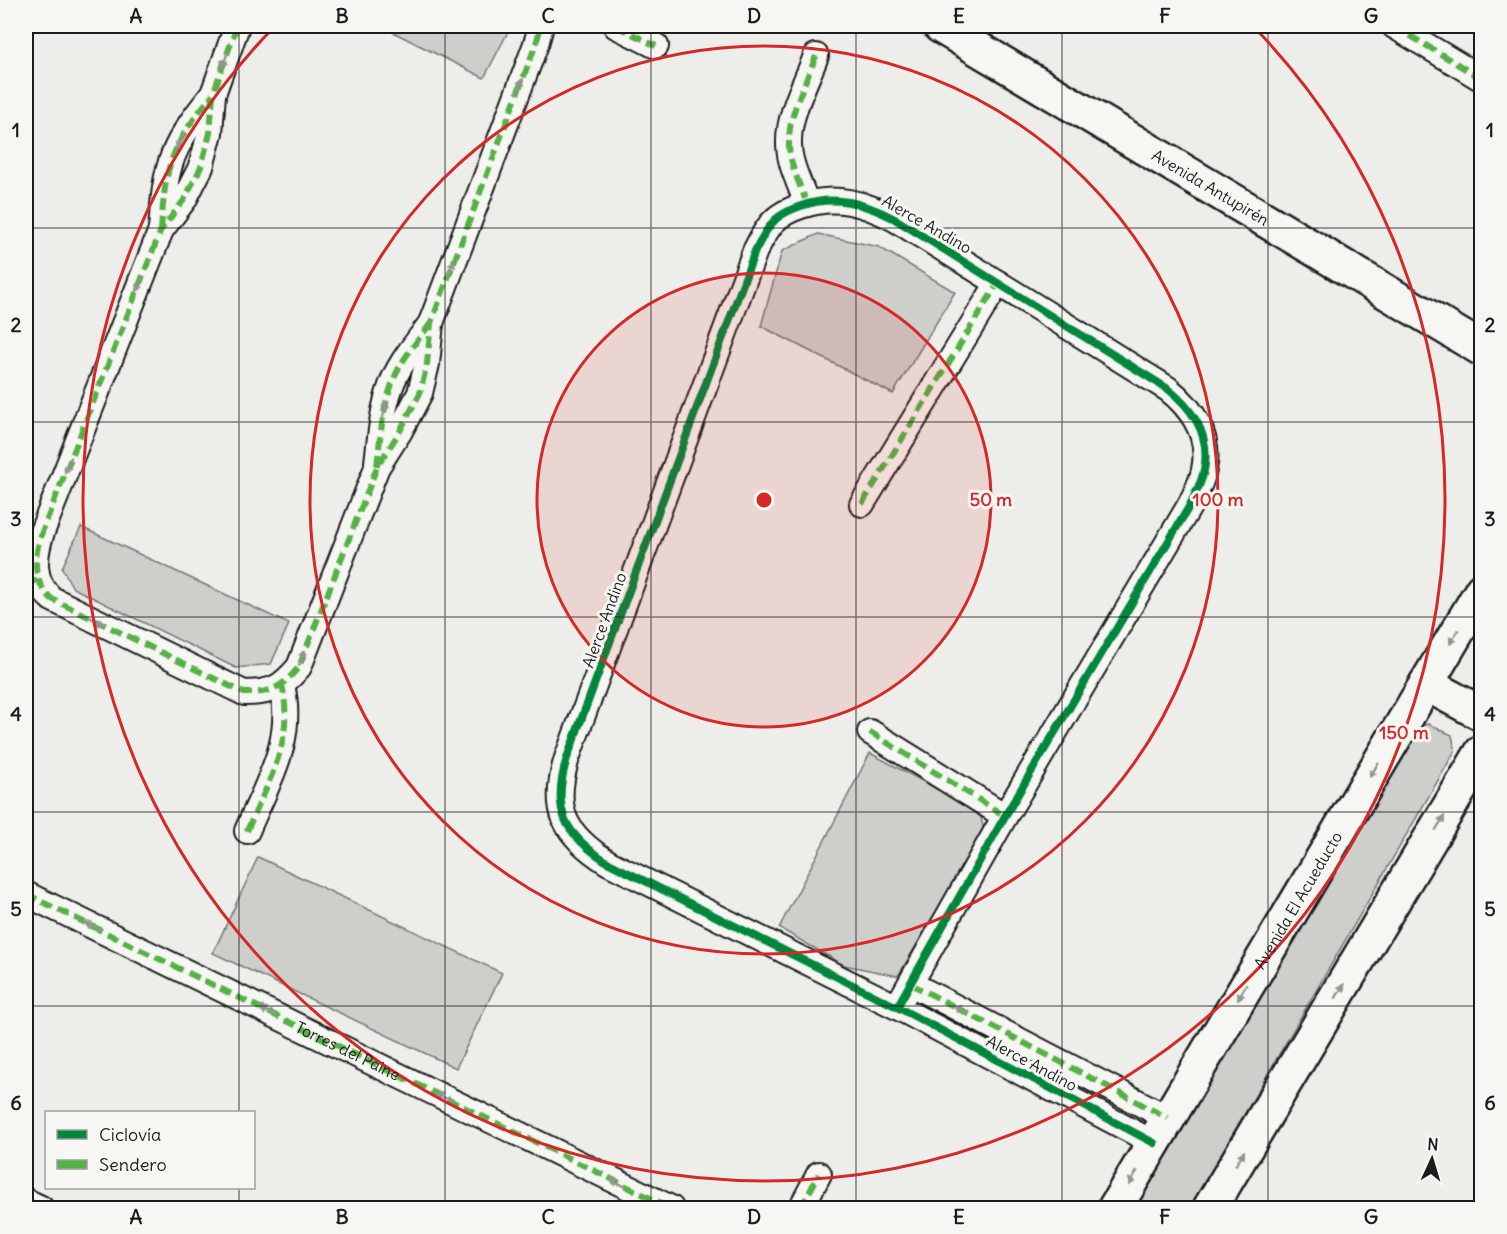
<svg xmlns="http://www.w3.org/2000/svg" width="1507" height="1234" font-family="Delius,sans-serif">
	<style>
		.green { fill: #cececb; stroke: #757574; stroke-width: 1.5 }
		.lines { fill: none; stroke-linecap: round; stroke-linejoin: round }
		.street-casing { stroke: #1c1c1c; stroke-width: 28 }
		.secondary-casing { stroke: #1c1c1c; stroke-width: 38 }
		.street { stroke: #f6f6f2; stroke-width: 24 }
		.secondary { stroke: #f6f6f2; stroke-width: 33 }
		.quiet { stroke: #55b145; stroke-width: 6; stroke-dasharray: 12 6; stroke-linecap: butt }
		.cycleway-casing { stroke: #f6f6f2; stroke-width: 11 }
		.cycleway { stroke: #00873e; stroke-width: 8 }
		.oneway { fill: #949492 }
		.grid { fill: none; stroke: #1c1c1c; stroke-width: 1.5; stroke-opacity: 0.55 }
		.ring { fill: none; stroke: #d62828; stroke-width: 3 }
		.labels { text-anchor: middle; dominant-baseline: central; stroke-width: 6; stroke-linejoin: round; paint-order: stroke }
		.street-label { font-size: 16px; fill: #1c1c1c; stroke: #f6f6f2 }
		.centre { fill: #d62828; stroke: #f6f6f2; stroke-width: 3 }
		.ring-label { font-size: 18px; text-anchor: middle; font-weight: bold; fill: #d62828; stroke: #f6f6f2; stroke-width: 6; stroke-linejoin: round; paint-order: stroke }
		.neatline { fill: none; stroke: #1c1c1c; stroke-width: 2 }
		.grid-label { font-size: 20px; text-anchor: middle; font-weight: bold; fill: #1c1c1c }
	</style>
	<rect width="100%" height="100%" fill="#edede9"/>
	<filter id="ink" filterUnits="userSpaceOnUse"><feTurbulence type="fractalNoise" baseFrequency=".0167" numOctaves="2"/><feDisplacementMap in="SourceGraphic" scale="12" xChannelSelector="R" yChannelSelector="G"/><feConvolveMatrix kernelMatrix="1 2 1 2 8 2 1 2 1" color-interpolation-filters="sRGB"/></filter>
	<g filter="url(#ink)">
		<g class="green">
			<polygon points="381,26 511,26 484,78"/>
			<polygon points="818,234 879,247 955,292 893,394 761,326 782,251"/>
			<polygon points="81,527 289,624 271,664 236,668 73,588 62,568"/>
			<polygon points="1428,724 1452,735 1455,751 1190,1208 1131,1208 1411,728"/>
			<polygon points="870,753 980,812 984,832 898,976 844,965 779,928"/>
			<polygon points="258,857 502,973 456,1068 213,953"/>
		</g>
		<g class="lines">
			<g class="street-casing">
				<g id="street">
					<path d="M237,26l-24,68 -3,39 -9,34 -17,33 -23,30 -119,302c-8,24 -11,49 10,67l192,94c28,0 37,-5 55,-26l78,-200 23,-36 20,-38 7,-29 4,-41 105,-279 5,-18"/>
					<polyline points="616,26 656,46"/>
					<polyline points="1394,26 1482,79"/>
					<path d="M807,204c-7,-20 -19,-42 -18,-63 0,-28 17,-59 27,-85"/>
					<path d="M161,230c2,-25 3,-51 12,-74 9,-23 25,-43 40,-62"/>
					<path d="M377,463c3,-25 5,-53 14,-77 8,-23 26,-43 40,-63"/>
					<polyline points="862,504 998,283"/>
					<polyline points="870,732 1005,816"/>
					<path d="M247,831c21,-50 48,-90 35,-146"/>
					<path id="s1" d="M26,894l645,314"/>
					<polyline points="911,984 1168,1118"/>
					<path d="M897,1007l108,-191 185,-311c5,-11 12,-23 14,-35 7,-34 -11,-61 -36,-81l-273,-170c-31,-16 -60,-25 -94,-13 -9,3 -18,7 -25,13 -10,9 -15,21 -21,32l-188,507c-16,52 -3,77 42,105l288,144 257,136"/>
					<polyline points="26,1201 41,1208"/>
					<polyline points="801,1208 819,1174"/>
				</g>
			</g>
			<g class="secondary-casing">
				<g id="secondary">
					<path id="s2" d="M940,26l542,323"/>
					<polyline points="1426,684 1482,714"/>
					<path id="s3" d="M1115,1208l367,-618"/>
					<polyline points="1210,1208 1482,752"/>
				</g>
			</g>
			<use href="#street" class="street"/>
			<use href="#secondary" class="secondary"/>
			<g class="quiet">
				<path d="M237,26l-24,68 -3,39 -9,34 -17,33 -23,30 -119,302c-8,24 -11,49 10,67l192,94c28,0 37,-5 55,-26l78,-200 23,-36 20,-38 7,-29 4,-41 105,-279 5,-18"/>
				<polyline points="616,26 656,46"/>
				<polyline points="1394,26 1482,79"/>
				<path d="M807,204c-7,-20 -19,-42 -18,-63 0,-28 17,-59 27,-85"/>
				<path d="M161,230c2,-25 3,-51 12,-74 9,-23 25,-43 40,-62"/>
				<path d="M377,466c3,-27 5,-54 14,-79 7,-24 25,-44 40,-64"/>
				<polyline points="862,504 998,283"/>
				<polyline points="26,585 38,579"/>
				<polyline points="870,732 1005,816"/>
				<path d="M247,831c21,-50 48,-90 35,-146"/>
				<polyline points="26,894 671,1208"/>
				<polyline points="911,984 1168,1118"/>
				<polyline points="26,1201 41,1208"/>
				<polyline points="801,1208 819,1174"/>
			</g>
			<g class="cycleway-casing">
				<path id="cycleway" d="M897,1007l108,-191 185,-311c5,-11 12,-23 14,-35 7,-34 -11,-61 -36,-81l-273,-170c-31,-16 -60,-25 -94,-13 -9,3 -18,7 -25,13 -10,9 -15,21 -21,32l-188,507c-16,52 -3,77 42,105l288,144 257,136"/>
			</g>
			<use href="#cycleway" class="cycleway"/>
		</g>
		<defs><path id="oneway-solid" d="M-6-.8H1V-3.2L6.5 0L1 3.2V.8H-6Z" transform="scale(1.5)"/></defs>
		<g class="oneway">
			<use href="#oneway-solid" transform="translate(225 60) rotate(109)"/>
			<use href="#oneway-solid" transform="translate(520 86) rotate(-69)"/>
			<use href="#oneway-solid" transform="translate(180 142) rotate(118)"/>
			<use href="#oneway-solid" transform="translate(451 268) rotate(-69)"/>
			<use href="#oneway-solid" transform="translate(140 284) rotate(112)"/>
			<use href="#oneway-solid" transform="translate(385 409) rotate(-76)"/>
			<use href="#oneway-solid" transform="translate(68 465) rotate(112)"/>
			<use href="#oneway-solid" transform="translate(97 621) rotate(26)"/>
			<use href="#oneway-solid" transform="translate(1454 637) rotate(121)"/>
			<use href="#oneway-solid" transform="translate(302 658) rotate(-67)"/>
			<use href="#oneway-solid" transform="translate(1374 770) rotate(121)"/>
			<use href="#oneway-solid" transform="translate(1440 823) rotate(-59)"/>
			<use href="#oneway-solid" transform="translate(92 926) rotate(-154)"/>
			<use href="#oneway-solid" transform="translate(1340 991) rotate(-59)"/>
			<use href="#oneway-solid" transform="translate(1242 992) rotate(120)"/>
			<use href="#oneway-solid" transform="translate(961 1010) rotate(-152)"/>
			<use href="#oneway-solid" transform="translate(268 1012) rotate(-154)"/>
			<use href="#oneway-solid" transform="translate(443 1097) rotate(-154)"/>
			<use href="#oneway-solid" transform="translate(1240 1158) rotate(-59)"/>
			<use href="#oneway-solid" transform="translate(1133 1178) rotate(120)"/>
			<use href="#oneway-solid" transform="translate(618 1183) rotate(-154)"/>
		</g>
	</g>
	<path class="grid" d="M239,26v1086M445,26v1182M651,26v1182M856,26v1182M1062,26v1182M1268,26v1182M26,228h1456M26,422h1456M26,617h1456M26,812h1456M26,1006h1456M239,1188v20"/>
	<circle cx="764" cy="500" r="227" fill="#d62828" fill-opacity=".12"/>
	<g class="ring">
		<circle cx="764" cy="500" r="227"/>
		<circle cx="764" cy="500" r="454"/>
		<path d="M1254 27A681 681 0 1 1 274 27"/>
	</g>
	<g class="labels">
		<g class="street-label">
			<text stroke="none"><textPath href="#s2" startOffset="315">Avenida Antupirén</textPath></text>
			<text transform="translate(927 224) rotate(30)">Alerce Andino</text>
			<text transform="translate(604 620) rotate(-70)">Alerce Andino</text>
			<text stroke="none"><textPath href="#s3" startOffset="358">Avenida El Acueducto</textPath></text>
			<text stroke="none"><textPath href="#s1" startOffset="358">Torres del Paine</textPath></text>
			<text transform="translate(1032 1063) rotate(28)">Alerce Andino</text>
		</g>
	</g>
	<circle cx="764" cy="500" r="9" class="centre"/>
	<g class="ring-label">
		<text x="991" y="506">50 m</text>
		<text x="1218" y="506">100 m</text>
		<text x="1404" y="739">150 m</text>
	</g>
	<rect width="1507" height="1234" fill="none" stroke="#f6f6f2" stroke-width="66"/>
	<rect x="45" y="1111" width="210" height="78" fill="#f6f6f2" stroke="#9f9f9c" stroke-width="1.5"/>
	<rect x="57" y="1130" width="30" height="9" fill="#00873e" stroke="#9f9f9c" stroke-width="1.5"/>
	<text x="99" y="1141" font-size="18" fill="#1c1c1c">Ciclovía</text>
	<rect x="57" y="1160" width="30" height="9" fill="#55b145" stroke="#9f9f9c" stroke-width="1.5"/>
	<text x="99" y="1171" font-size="18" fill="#1c1c1c">Sendero</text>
	<g transform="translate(1432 1159) rotate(4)" stroke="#f6f6f2" stroke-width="4.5" paint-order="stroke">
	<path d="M0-4.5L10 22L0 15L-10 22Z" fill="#1c1c1c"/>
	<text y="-9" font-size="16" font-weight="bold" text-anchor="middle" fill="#1c1c1c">N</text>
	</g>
	<rect x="33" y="33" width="1441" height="1168" class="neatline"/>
	<g class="grid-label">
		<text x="136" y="23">A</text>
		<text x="342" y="23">B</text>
		<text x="548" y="23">C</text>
		<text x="754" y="23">D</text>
		<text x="959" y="23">E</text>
		<text x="1165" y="23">F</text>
		<text x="1371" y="23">G</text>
		<text x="16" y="137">1</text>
		<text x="1490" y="137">1</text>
		<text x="16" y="332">2</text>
		<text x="1490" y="332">2</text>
		<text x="16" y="526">3</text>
		<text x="1490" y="526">3</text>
		<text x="16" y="721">4</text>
		<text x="1490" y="721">4</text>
		<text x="16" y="916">5</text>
		<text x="1490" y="916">5</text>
		<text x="16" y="1110">6</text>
		<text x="1490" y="1110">6</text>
		<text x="136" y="1224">A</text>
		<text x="342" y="1224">B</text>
		<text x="548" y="1224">C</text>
		<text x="754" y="1224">D</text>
		<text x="959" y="1224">E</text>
		<text x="1165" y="1224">F</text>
		<text x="1371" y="1224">G</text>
	</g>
</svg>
